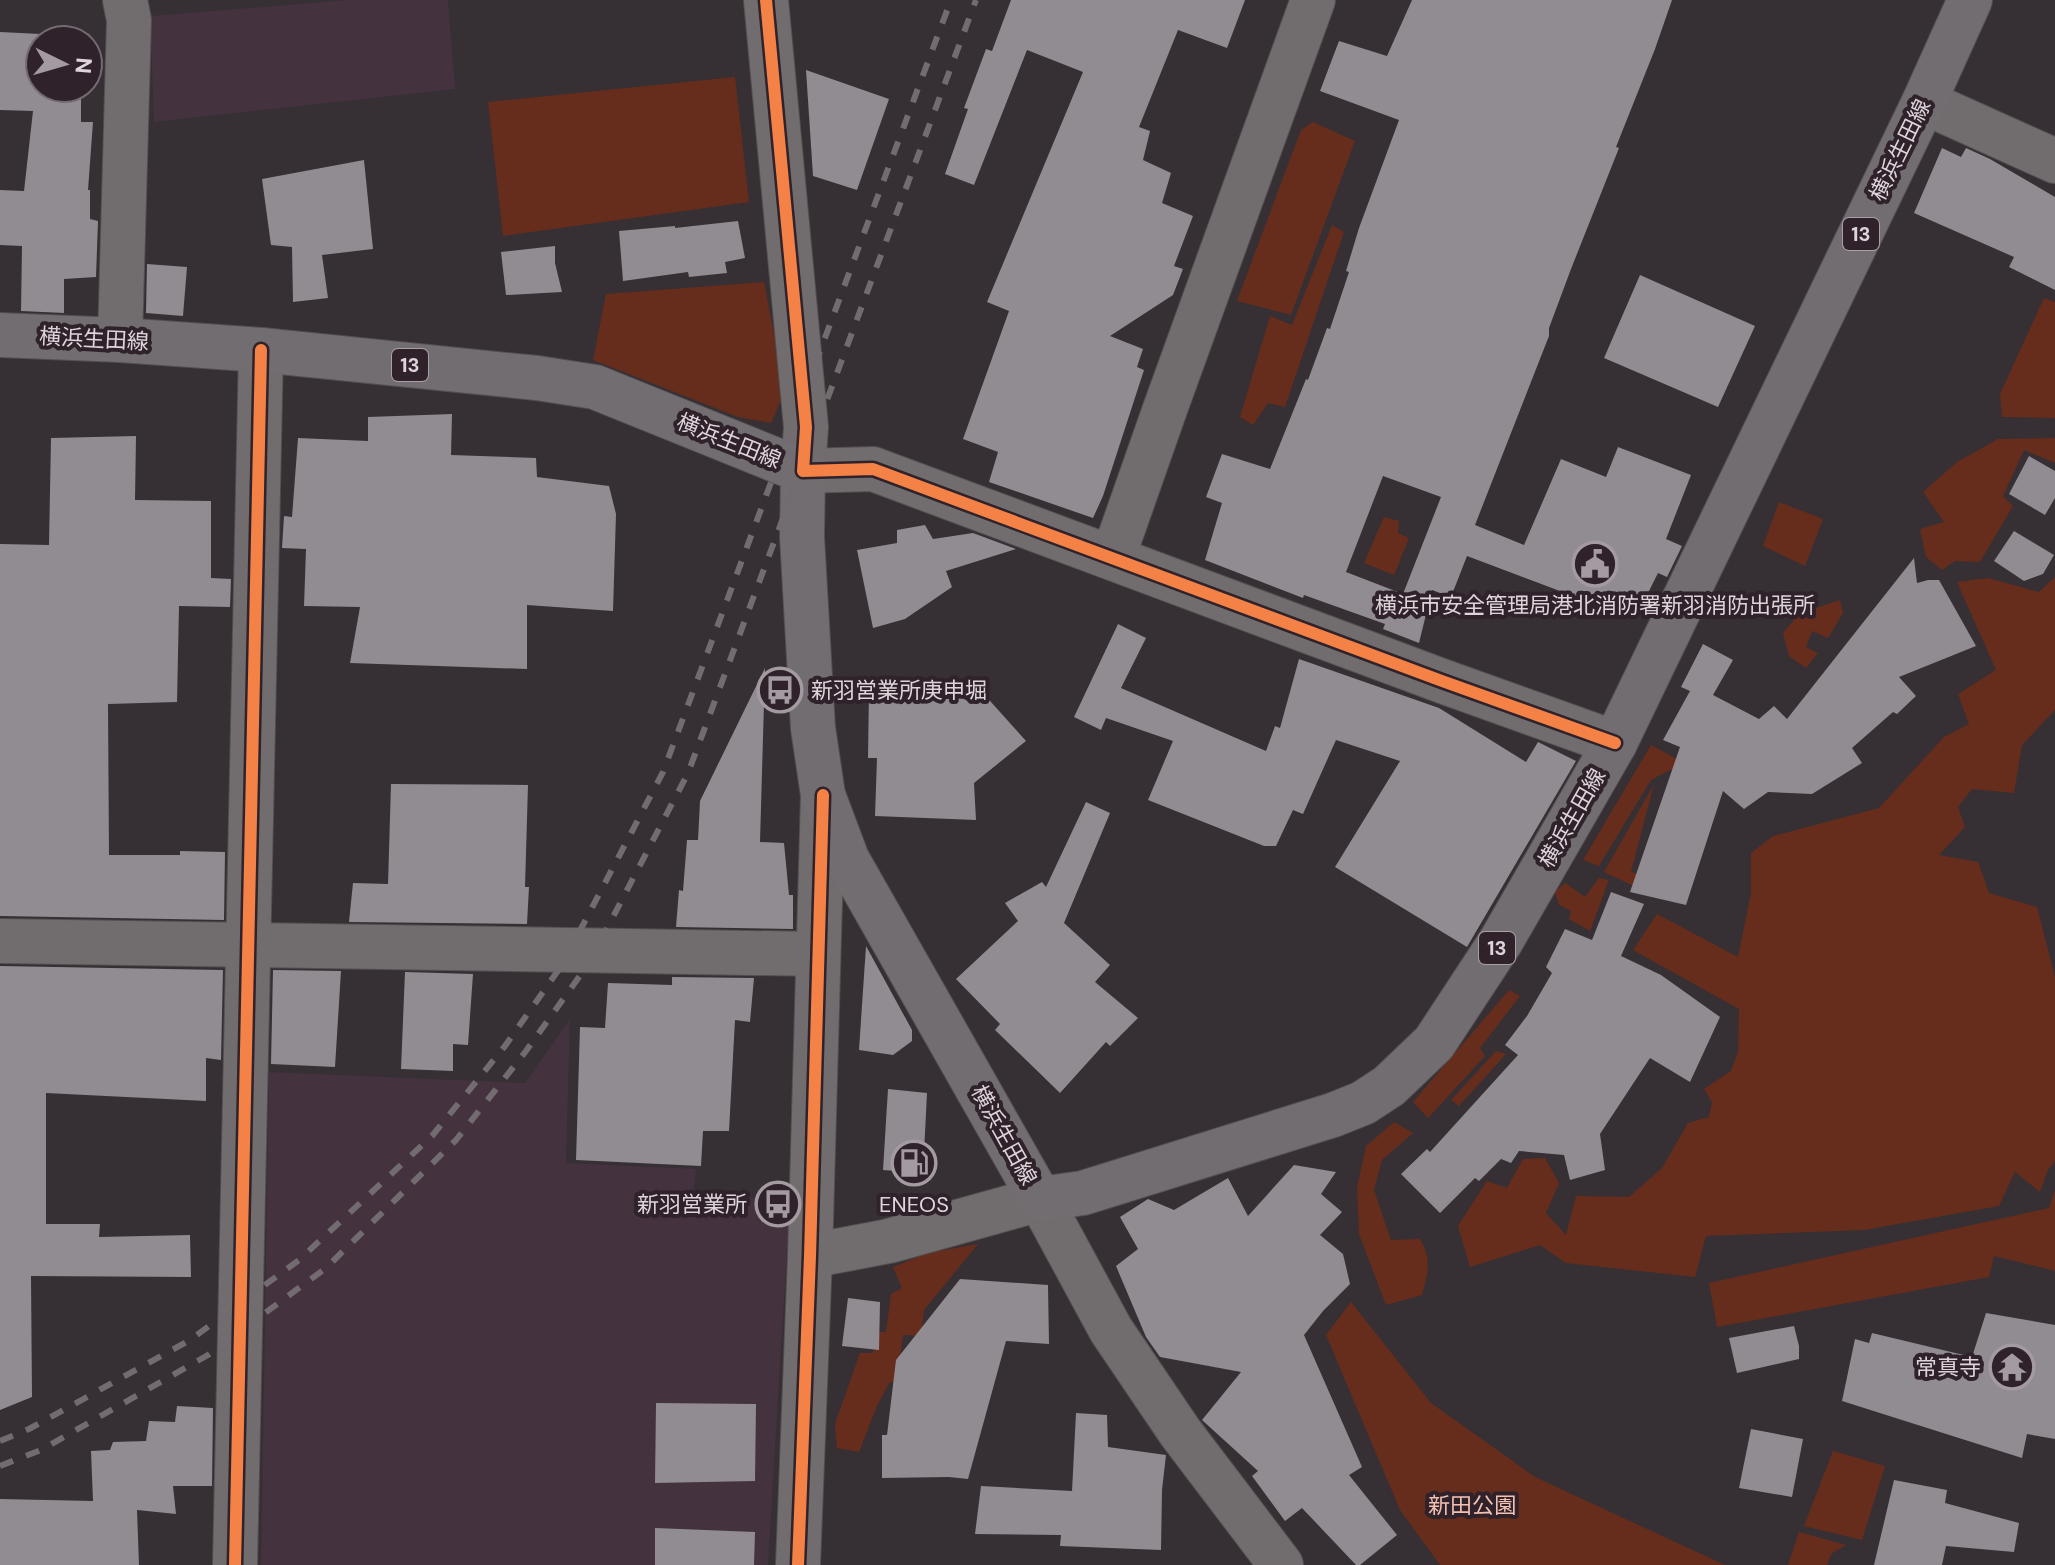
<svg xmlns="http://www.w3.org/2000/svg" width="2055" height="1565" font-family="'DM Sans','Noto Sans JP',sans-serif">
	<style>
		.built { fill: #44323f }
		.green { fill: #662d1c }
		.building { fill: #918c92; fill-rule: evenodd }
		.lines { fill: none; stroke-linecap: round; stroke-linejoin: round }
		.minor-casing { stroke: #534e51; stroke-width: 46 }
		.major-casing { stroke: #534e51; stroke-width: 46 }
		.minor { stroke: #716d6e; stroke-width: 44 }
		.major { stroke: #726d70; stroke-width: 44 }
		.rail { stroke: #726c70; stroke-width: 6; stroke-dasharray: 14 14; stroke-linecap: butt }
		.cycleway-casing { stroke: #2f222b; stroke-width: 17 }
		.cycleway { stroke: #f48246; stroke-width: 12 }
		.labels { text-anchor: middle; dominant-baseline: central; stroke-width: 8; stroke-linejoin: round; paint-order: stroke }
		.shield { fill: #2f222b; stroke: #aa9fa6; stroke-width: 2 }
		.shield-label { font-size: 20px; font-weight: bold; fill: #ded5db }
		.street-label { font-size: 22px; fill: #ded5db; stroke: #2f222b }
		.poi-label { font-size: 22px; fill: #ded5db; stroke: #2f222b }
		.park-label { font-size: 22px; fill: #f2c1b2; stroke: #2f222b }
	</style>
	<rect width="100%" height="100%" fill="#362f34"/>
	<g class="built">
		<polygon points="349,0 448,0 455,89 154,122 150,16"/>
		<polygon points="570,1019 566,1163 696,1169 693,1194 790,1200 768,1565 261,1565 269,1072 525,1083"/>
	</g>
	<g class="green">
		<polygon points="735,77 749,202 503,236 488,102"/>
		<polygon points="1313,122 1355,141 1291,315 1237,301 1301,130"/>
		<polygon points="1332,225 1344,232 1285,407 1268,403 1253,425 1240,417 1270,316 1292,325"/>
		<polygon points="764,282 785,391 771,423 738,417 593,360 606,294"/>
		<polygon points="2044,298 2055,302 2055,418 2002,417 2000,394"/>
		<polygon points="2055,438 2055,463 2024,450 2003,496 2013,506 1980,562 1955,561 1942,570 1926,557 1920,529 1944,522 1923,492 1957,462 1998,439"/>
		<polygon points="1779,502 1823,519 1805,566 1763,546"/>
		<polygon points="1384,517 1399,521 1398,533 1409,538 1394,575 1364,563"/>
		<polygon points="2055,577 2055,710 2022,745 2014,793 1972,789 1958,807 1965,827 1939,855 1978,862 1989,893 2037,907 2055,977 2055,1161 2048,1170 2040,1192 2015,1172 1999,1206 1864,1230 1706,1236 1695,1277 1566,1263 1540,1245 1470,1267 1458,1226 1487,1181 1507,1188 1523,1159 1545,1158 1559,1183 1546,1213 1566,1235 1576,1196 1629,1197 1662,1168 1688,1123 1709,1117 1712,1102 1704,1089 1731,1071 1738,1052 1739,1009 1633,950 1657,914 1738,957 1751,893 1751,853 1773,836 1879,808 1944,737 1969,724 1958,694 1996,670 1957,582 1988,578 2039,592"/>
		<polygon points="1794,600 1810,610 1840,600 1843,613 1828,638 1812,631 1806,647 1818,653 1806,668 1789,656 1783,633 1794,620 1783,612"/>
		<polygon points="1651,745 1684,763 1651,780 1599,866 1583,860"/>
		<polygon points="1654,784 1631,872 1644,875 1638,888 1604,872"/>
		<polygon points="1599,878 1609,880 1590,931 1569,919 1571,911 1559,905 1555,892 1565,883 1585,897"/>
		<polygon points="1509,990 1520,996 1480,1048 1485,1056 1428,1118 1413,1102"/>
		<polygon points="1496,1051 1506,1054 1459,1106 1451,1100"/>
		<path d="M1394,1122l19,11 -31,27 -8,30 17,50 29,-1c12,20 8,35 2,56l-36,10 -27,-71 -2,-46 9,-42z"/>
		<polygon points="2055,1190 2055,1271 1994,1256 1989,1277 1717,1327 1709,1283 2049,1208"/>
		<polygon points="978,1244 924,1310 921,1336 903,1335 897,1380 889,1383 877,1406 859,1452 837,1448 835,1424 860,1353 873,1353 877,1332 886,1332 891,1294 902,1288 893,1267 928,1253"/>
		<polygon points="1351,1302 1431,1403 1535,1477 1725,1565 1440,1565 1400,1510 1326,1335"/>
		<polygon points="1833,1451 1885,1466 1862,1540 1804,1526"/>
		<polygon points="1799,1532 1846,1545 1831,1554 1827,1565 1788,1565"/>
	</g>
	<g class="building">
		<polygon points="1011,0 1245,0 1227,48 1178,30 1139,127 1150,131 1143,160 1171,173 1162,203 1193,216 1174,266 1183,269 1173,295 1110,336 1143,349 1137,367 1144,370 1103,496 1093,518 989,482 998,452 963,439 1009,311 987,302 1083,72 1027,50 974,185 945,174 968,109 964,108 986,49 992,51"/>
		<path d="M1412,0h260l-17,49 -39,98 3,1 -48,121 -22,59v8l-74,189 49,20 37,-86 45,18 12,-30 73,28 -25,64 16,7 -15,31 -9,-4 -14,28 -34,-10 -5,17 -138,-52 -16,41 -19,-7 -13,53 -36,-14 2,-5 -81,-29 -1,3 -98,-38 17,-57 -16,-6 16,-43 48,15 36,-90 2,1 19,-52 3,1 19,-57 -3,-1 13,-43 40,-108 -79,-29 19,-50 48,15zM1383,476l58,21 -38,97 -57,-22z"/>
		<polygon points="0,32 81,36 81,40 40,40 40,88 81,88 81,122 93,122 88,190 90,190 90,219 98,221 96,277 64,279 64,313 21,311 22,246 0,245 0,190 24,191 33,111 0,110"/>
		<polygon points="806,70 889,99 857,190 813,176"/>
		<polygon points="1942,148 1961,157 1966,148 1990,159 2055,197 2055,290 2009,267 2014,257 1914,213"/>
		<polygon points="364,160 373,249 322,255 328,298 293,302 292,247 271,245 262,179"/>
		<polygon points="738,221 745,258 725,262 727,273 689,277 688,272 623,281 619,231 675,226 675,228"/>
		<polygon points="555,246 555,263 562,292 506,295 501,252"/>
		<polygon points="147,264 187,267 183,316 146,313"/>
		<polygon points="1640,275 1755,326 1718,407 1604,358"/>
		<polygon points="452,414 451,455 536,458 537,477 609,486 616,514 613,611 527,605 527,669 350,663 360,607 304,606 306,549 282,548 284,516 292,517 298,438 368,441 368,417"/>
		<polygon points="136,436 135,500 211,501 211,578 231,579 230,607 179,606 177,702 108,704 109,855 180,855 180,851 225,852 224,920 0,916 0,544 49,545 51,438"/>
		<polygon points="2029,456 2055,471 2055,498 2045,515 2009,494"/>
		<polygon points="925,525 933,539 973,533 1016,549 946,571 952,587 905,619 873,628 857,550 897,543 897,530"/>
		<polygon points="2014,531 2054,555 2043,574 2024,581 1994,561"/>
		<polygon points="1914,558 1917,583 1928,580 1939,580 1976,646 1899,677 1916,696 1897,714 1893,712 1852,748 1862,763 1812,794 1768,792 1744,809 1723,791 1686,905 1630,892 1680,747 1663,740 1690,691 1681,687 1703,644 1733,660 1713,695 1759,719 1774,706 1787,719"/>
		<polygon points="1118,624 1146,638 1121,688 1266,751 1275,726 1280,728 1299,659 1439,708 1526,762 1538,742 1576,761 1467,947 1335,867 1400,761 1336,740 1303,814 1293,810 1276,846 1264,846 1148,800 1173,741 1106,718 1101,730 1074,717"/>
		<polygon points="765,668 760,842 784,843 789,895 793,895 793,929 676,927 679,890 683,891 687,840 698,840 700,801"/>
		<polygon points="973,682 1026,741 974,783 976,820 875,816 877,758 868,758 869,689 956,699"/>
		<polygon points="391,784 528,785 525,887 529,887 527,924 349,922 353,883 388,884"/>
		<polygon points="1086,802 1110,813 1064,923 1110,965 1095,982 1138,1018 1110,1046 1106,1042 1060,1093 995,1030 1000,1024 956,979 1018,921 1005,903 1042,882 1046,887"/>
		<polygon points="1611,892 1644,904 1621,956 1661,975 1720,1017 1690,1082 1650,1058 1600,1134 1605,1170 1570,1180 1564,1155 1519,1151 1511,1163 1501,1159 1479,1181 1475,1178 1440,1213 1401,1174 1427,1149 1430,1152 1518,1055 1505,1045 1527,1016 1552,973 1546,967 1565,929 1592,940"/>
		<polygon points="866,946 912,1030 912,1041 893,1055 859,1050"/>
		<polygon points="0,966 223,970 221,1060 206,1058 206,1101 46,1093 46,1224 100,1224 99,1237 190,1235 191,1277 31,1276 32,1397 0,1410"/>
		<polygon points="273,970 341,971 335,1067 271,1064"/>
		<polygon points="405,972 473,974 468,1045 453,1044 453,1071 401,1069"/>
		<polygon points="672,977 754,978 750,1022 735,1020 729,1131 703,1131 701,1166 576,1160 580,1027 605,1028 608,983 672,985"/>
		<polygon points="888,1089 927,1093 923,1173 883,1170"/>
		<polygon points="1294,1165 1336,1172 1321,1194 1342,1212 1320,1235 1343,1254 1350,1284 1323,1311 1304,1335 1362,1467 1349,1475 1397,1535 1360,1565 1356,1565 1302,1508 1285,1521 1252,1476 1258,1471 1202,1420 1241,1372 1160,1357 1146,1337 1116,1266 1138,1249 1120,1217 1148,1199 1174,1210 1228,1178 1248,1216"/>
		<polygon points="960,1279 1048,1285 1049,1344 1006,1341 968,1479 949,1477 882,1478 882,1435 887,1435 896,1360"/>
		<polygon points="848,1298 880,1302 879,1350 842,1346"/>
		<polygon points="1986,1313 2055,1325 2055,1439 2027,1434 2022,1458 1842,1401 1855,1339 1869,1343 1872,1333 1972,1357"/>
		<polygon points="1794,1326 1799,1346 1799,1359 1737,1373 1729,1338"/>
		<polygon points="656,1403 756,1404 755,1481 655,1483"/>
		<polygon points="177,1406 213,1408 212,1486 173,1486 176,1514 137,1510 139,1565 0,1565 0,1499 93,1501 91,1451 110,1450 113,1442 146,1441 149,1421 175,1422"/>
		<polygon points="1076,1413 1107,1415 1108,1447 1166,1455 1162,1490 1161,1550 1060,1546 1061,1535 975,1534 981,1486 1072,1491"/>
		<polygon points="1751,1429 1803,1439 1792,1497 1739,1488"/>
		<polygon points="1894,1480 1947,1490 1945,1503 2019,1523 2014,1552 1946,1546 1942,1565 1874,1565"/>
		<polygon points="655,1528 755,1532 754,1565 655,1565"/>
	</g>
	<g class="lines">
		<g class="minor-casing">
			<g id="minor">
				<polyline points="766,0 806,427 803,471 873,469 1442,681 1615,743"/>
				<polyline points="1924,102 2055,161"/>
				<polyline points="120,340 129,20 125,0"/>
				<polyline points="1113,557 1165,409 1313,0"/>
				<polyline points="0,941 818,954"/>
				<polyline points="810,1256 889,1241 1040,1199 1111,1330 1180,1432 1281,1565"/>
				<polyline points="235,1565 261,350"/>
				<polyline points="798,1565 810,1256 823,795"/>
			</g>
		</g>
		<g class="major-casing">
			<polyline id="major" points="0,335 120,340 261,350 537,378 595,387 803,471 802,537 813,728 823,795 847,859 1040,1199 1083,1193 1333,1115 1363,1103 1389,1086 1434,1043 1501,941 1615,743 1924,102 1970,0"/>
		</g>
		<use href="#minor" class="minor"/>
		<use href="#major" class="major"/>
		<g class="rail">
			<polyline points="0,1441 29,1429 190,1340 299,1260 432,1136 505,1046 562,965 663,772 951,0"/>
			<polyline points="0,1466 41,1450 208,1355 326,1268 456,1140 526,1051 589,963 688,773 976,0"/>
		</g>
		<g class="cycleway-casing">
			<g id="cycleway">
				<polyline points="766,0 806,427 803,471 873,469 1442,681 1615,743"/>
				<polyline points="235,1565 261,350"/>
				<polyline points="798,1565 810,1256 823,795"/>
			</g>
		</g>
		<use href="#cycleway" class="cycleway"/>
	</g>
	<defs>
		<g id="civic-ring" transform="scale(2.3)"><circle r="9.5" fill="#2f222b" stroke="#a39ba1" stroke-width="1.5"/><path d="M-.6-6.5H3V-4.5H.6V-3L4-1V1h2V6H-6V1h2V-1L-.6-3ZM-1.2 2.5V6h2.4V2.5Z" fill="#a39ba1"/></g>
		<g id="bus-ring" transform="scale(2.3)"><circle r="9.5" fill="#2f222b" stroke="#a39ba1" stroke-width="1.5"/><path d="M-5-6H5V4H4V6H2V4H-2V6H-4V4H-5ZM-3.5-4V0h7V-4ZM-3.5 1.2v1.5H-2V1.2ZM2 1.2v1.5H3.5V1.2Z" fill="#a39ba1"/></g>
		<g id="fuel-ring" transform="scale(2.3)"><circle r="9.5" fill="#2f222b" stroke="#a39ba1" stroke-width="1.5"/><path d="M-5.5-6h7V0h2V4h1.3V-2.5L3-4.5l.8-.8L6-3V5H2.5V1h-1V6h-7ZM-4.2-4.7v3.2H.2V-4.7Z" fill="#a39ba1"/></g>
		<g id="temple-ring" transform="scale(2.3)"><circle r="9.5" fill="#2f222b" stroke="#a39ba1" stroke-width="1.5"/><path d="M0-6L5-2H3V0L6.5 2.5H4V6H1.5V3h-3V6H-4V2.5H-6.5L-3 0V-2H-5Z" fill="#a39ba1"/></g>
	</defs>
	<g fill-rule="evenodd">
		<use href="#civic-ring" x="1595" y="564"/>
		<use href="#bus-ring" x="780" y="690"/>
		<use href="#fuel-ring" x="914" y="1163"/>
		<use href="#bus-ring" x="778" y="1204"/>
		<use href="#temple-ring" x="2012" y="1367"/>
	</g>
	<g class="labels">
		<g class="shield">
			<rect x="1843" y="218" width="36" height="32" rx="6"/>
			<rect x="392" y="349" width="36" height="32" rx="6"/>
			<rect x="1479" y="932" width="36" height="32" rx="6"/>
		</g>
		<g class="shield-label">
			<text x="1861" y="234">13</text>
			<text x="410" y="365">13</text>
			<text x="1497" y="948">13</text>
		</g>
		<g class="street-label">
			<text transform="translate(1900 150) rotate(-64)">横浜生田線</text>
			<text transform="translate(94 339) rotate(3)">横浜生田線</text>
			<text transform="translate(729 441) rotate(22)">横浜生田線</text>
			<text transform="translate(1572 818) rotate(-60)">横浜生田線</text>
			<text transform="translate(1004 1135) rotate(61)">横浜生田線</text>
		</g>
		<g class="poi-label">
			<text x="1595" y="605">横浜市安全管理局港北消防署新羽消防出張所</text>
			<text x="811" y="690" text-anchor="start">新羽営業所庚申堀</text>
			<text x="747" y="1204" text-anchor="end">新羽営業所</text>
			<text x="914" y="1204">ENEOS</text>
			<text x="1981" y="1367" text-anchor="end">常真寺</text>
		</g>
		<g class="park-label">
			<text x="1472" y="1505">新田公園</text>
		</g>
	</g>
	<g transform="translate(64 64) rotate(95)"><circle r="38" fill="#2f222b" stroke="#756a71" stroke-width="2"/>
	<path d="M0-6L14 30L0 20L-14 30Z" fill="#a39ba1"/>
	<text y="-12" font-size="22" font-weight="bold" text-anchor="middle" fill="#ded5db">N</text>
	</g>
</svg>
